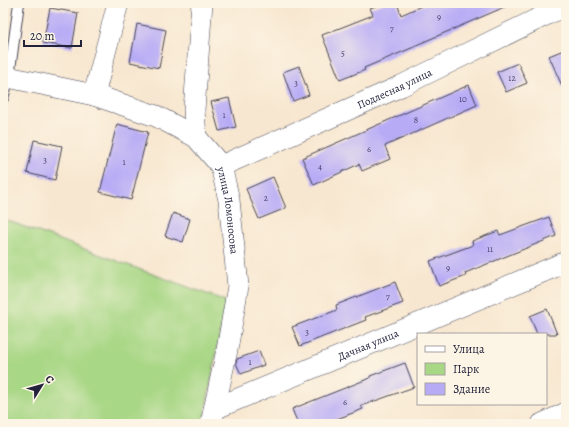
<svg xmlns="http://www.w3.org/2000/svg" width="569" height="427" font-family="Alegreya,serif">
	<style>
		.green { fill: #a8d785; stroke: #657c60 }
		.building { fill: #b7abf6 }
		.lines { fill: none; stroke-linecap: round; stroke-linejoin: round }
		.lane-casing { stroke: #424051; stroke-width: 12 }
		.street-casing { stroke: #424051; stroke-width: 22 }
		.lane { stroke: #fff; stroke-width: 10 }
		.street { stroke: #fff; stroke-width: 21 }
		.labels { text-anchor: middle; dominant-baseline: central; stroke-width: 4; stroke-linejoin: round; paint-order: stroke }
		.number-label { font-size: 9px; fill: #47446a }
		.street-label { font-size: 11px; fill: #22223b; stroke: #fcf5e5 }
	</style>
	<rect width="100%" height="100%" fill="#fcf5e5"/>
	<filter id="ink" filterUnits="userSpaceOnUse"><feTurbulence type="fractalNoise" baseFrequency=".025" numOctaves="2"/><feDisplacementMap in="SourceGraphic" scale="8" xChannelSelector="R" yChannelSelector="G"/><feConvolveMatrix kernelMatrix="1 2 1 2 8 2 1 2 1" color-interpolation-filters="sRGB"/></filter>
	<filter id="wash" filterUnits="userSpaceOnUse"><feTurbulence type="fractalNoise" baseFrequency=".012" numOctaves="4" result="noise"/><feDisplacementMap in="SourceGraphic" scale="16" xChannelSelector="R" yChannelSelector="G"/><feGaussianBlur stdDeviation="0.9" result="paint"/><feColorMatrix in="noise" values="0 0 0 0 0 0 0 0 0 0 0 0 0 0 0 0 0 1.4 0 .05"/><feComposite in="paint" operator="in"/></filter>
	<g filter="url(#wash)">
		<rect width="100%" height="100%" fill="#f8e7d0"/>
		<polygon class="green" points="3,219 226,301 203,424 3,424"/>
		<g id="blocks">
			<g class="building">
				<polygon points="384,3 397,3 401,15 428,3 514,3 414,46 414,47 364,68 365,70 340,80 322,35 373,15 370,8"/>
				<polygon points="50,8 78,13 72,48 43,43"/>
				<polygon points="137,24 166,30 159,68 130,62"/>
				<polygon points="566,49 566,95 549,56"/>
				<polygon points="518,63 527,83 506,92 497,72"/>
				<polygon points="299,66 309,95 293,101 283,72"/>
				<polygon points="469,85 477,105 385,146 390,159 362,171 359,164 314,185 302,158"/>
				<polygon points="229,98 236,127 219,131 211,102"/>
				<polygon points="117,124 148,132 131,200 100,192"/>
				<polygon points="34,140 62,146 55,180 27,173"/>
				<polygon points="273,177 286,208 259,219 246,189"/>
				<polygon points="173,213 190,219 183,242 165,236"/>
				<polygon points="549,217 556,236 465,273 466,276 439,286 430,261 473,245 472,241 498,231 500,235"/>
				<polygon points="395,282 403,303 365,317 366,320 300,346 292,327 337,310 336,305"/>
				<polygon points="547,309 557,334 537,334 530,316"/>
				<polygon points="259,351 264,365 241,374 236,363 237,359"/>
				<polygon points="405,363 414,387 361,406 363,409 324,424 298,424 292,409 370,378 370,376"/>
			</g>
		</g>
	</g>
	<g filter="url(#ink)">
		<use href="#blocks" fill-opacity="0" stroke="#424051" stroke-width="1"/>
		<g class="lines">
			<g class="lane-casing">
				<polyline id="lane" points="3,98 9,77 19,3"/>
			</g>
			<g class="street-casing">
				<g id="street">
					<path id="s1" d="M3,76l91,19 62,21 40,21 25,29 8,34 9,86 -11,64 -16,74"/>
					<polyline points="94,95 118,3"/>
					<polyline points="196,137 194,110 202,3"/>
					<path id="s2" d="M221,166l180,-80 165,-81"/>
					<path id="s3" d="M214,409l352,-147"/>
					<polyline points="542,424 566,413"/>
				</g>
			</g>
			<use href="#lane" class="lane"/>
			<use href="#street" class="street"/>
		</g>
	</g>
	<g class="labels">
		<g class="number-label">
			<text x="439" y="17">9</text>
			<text x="392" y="28">7</text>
			<text x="343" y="53">5</text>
			<text x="512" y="78">12</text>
			<text x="296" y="83">3</text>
			<text x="463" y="99">10</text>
			<text x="224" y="115">1</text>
			<text x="416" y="120">8</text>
			<text x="369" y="149">6</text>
			<text x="45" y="160">3</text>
			<text x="124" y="162">1</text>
			<text x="320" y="166">4</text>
			<text x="266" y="198">2</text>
			<text x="490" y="249">11</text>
			<text x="448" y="268">9</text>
			<text x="388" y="296">7</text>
			<text x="307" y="332">3</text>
			<text x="250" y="362">1</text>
			<text x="345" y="402">6</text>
		</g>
		<g class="street-label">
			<text stroke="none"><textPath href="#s2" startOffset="190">Подлесная улица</textPath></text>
			<text stroke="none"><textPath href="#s1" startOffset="287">улица Ломоносова</textPath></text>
			<text stroke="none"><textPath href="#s3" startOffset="167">Дачная улица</textPath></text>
		</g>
	</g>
	<rect width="569" height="427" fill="none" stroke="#fcf5e5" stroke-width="16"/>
	<rect x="417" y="333" width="130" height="72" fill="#fcf5e5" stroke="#a5a1a1"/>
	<rect x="425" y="346" width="20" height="6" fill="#ffffff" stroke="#a5a1a1"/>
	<text x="453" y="353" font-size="12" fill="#22223b">Улица</text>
	<rect x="425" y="363" width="20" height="12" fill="#a8d785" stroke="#a5a1a1"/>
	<text x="453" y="373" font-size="12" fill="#22223b">Парк</text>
	<rect x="425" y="383" width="20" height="12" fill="#b7abf6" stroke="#a5a1a1"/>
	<text x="453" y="393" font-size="12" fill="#22223b">Здание</text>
	<g transform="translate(42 385) rotate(53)" stroke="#fcf5e5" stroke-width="3" paint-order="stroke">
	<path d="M0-3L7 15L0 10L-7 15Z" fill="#22223b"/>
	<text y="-6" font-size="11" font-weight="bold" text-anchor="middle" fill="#22223b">С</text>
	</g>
	<path d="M24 40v6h57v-6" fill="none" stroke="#22223b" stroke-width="2"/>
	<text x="30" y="40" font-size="12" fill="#22223b" stroke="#fcf5e5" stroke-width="3" paint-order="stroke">20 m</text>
</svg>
